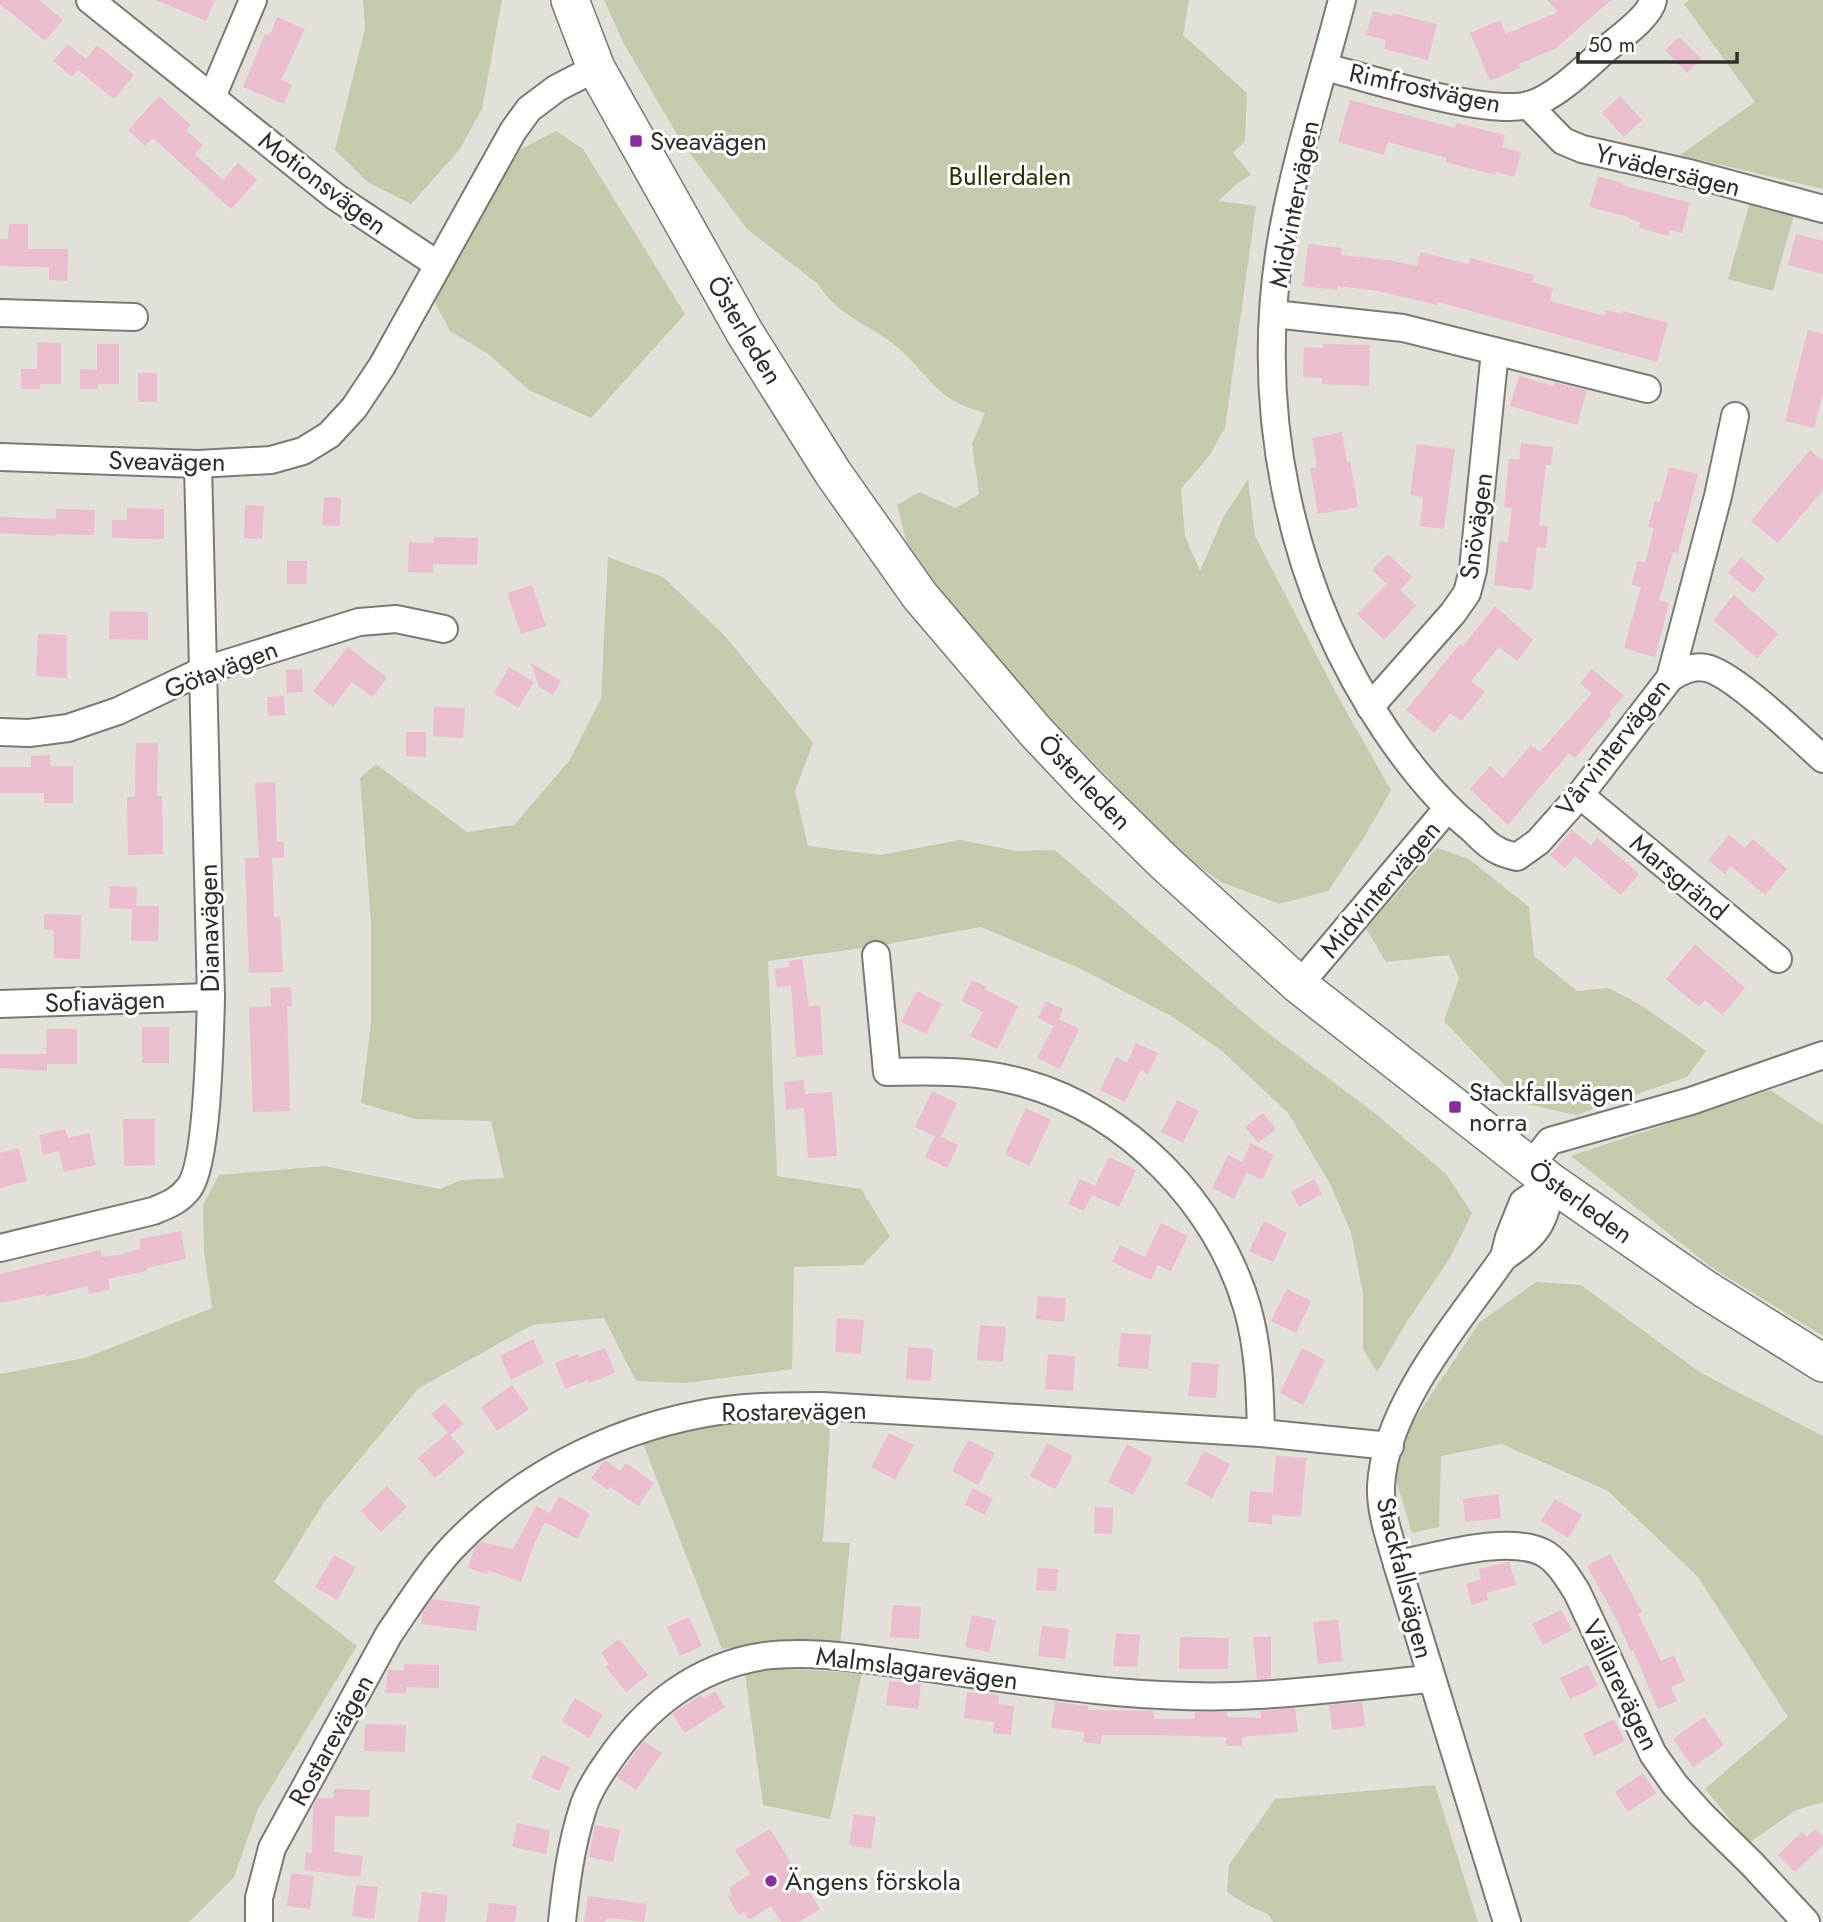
<svg xmlns="http://www.w3.org/2000/svg" width="1823" height="1922" font-family="Jost,sans-serif">
	<style>
		.green { fill: #c4cbac }
		.building { fill: #eabecf }
		.lines { fill: none; stroke-linecap: round; stroke-linejoin: round }
		.street-casing { stroke: #7c7972; stroke-width: 30 }
		.secondary-casing { stroke: #7c7972; stroke-width: 40 }
		.street { stroke: #fff; stroke-width: 26 }
		.secondary { stroke: #fff; stroke-width: 37 }
		.poi-dot { fill: #84309f; stroke: #fff; stroke-width: 2.5 }
		.labels { text-anchor: middle; dominant-baseline: central; stroke-width: 6; stroke-linejoin: round; paint-order: stroke }
		.street-label { font-size: 26px; fill: #2e2d2a; stroke: #fff }
		.poi-label { font-size: 26px; fill: #2e2d2a; stroke: #fff; text-anchor: start }
		.park-label { font-size: 26px; fill: #2a3000; stroke: #fff }
	</style>
	<rect width="100%" height="100%" fill="#e2e0d8"/>
	<g class="green">
		<polygon points="363,0 502,0 482,109 460,149 411,204 369,183 335,150 365,29"/>
		<path d="M604,0h585l-6,35 64,58 -2,48 -12,12 18,22 -13,8 -20,18 38,5 -31,222 -16,28 -28,33 4,47 15,35 23,-53 25,-39 7,57 82,159 54,95 -26,46 -37,55 -49,13 -58,-22 -39,-28 -160,-165 -71,-84 -42,-54 -12,-46 22,-13 37,16 23,-14 -7,-50 13,-31c-52,-14 -52,-35 -88,-66 -27,-23 -60,-31 -79,-63l-71,-55 -65,-86 -59,-101z"/>
		<polygon points="1689,0 1823,0 1823,189 1680,155 1755,102 1684,4"/>
		<polygon points="556,131 583,149 685,314 591,418 529,390 487,353 450,331 434,301 475,214 521,149"/>
		<polygon points="1750,202 1794,214 1773,291 1728,279"/>
		<polygon points="608,557 663,577 724,635 813,743 795,791 808,846 880,855 960,840 1017,851 1055,850 1260,1027 1376,1114 1446,1174 1472,1213 1450,1258 1408,1320 1377,1372 1363,1349 1363,1294 1351,1232 1330,1184 1288,1113 1221,1050 1171,1016 1079,968 981,927 877,946 768,961 777,1176 861,1189 890,1236 863,1265 794,1267 792,1369 685,1383 636,1381 604,1318 532,1325 419,1388 325,1501 274,1582 357,1646 258,1809 234,1877 189,1922 0,1922 0,1374 85,1358 212,1308 204,1251 203,1205 219,1175 324,1166 440,1189 461,1180 504,1178 491,1121 415,1119 361,1103 371,1024 371,923 360,778 376,764 467,832 514,825 569,761 601,699"/>
		<polygon points="1437,848 1469,859 1529,907 1534,956 1577,991 1609,988 1644,1007 1706,1051 1687,1077 1576,1115 1522,1103 1444,1021 1459,978 1449,955 1386,962 1366,929"/>
		<polygon points="1770,1090 1823,1125 1823,1336 1711,1267 1571,1156"/>
		<polygon points="1536,1282 1581,1285 1701,1373 1823,1436 1823,1802 1796,1810 1749,1843 1705,1789 1788,1717 1698,1577 1608,1491 1502,1444 1441,1456 1439,1527 1412,1533 1389,1457 1480,1322"/>
		<polygon points="831,1415 823,1542 850,1543 840,1646 789,1641 722,1649 641,1438 716,1421"/>
		<polygon points="744,1667 862,1673 830,1819 763,1805"/>
		<polygon points="1435,1785 1478,1922 1273,1922 1268,1914 1247,1905 1227,1892 1229,1865 1275,1799"/>
	</g>
	<g class="building">
		<polygon points="0,0 39,0 63,20 45,41 0,4"/>
		<polygon points="156,0 215,0 206,21"/>
		<polygon points="1547,0 1611,0 1556,48 1519,64 1520,68 1490,81 1470,33 1500,20 1506,34 1558,12"/>
		<polygon points="1373,11 1392,16 1393,13 1437,24 1428,60 1384,49 1386,40 1366,35"/>
		<polygon points="277,17 305,29 281,80 292,85 284,104 243,87 265,34 270,35"/>
		<polygon points="1679,37 1701,59 1687,73 1665,50"/>
		<polygon points="68,44 86,59 97,45 134,75 114,99 78,70 72,77 53,61"/>
		<polygon points="159,96 191,125 186,130 203,145 195,154 223,180 238,163 257,180 231,209 153,138 145,146 128,130"/>
		<polygon points="1620,96 1642,120 1624,137 1602,113"/>
		<polygon points="1350,100 1455,128 1457,123 1505,135 1502,147 1521,152 1514,177 1496,172 1495,175 1446,162 1447,158 1388,142 1384,155 1338,142"/>
		<polygon points="1598,176 1622,183 1622,185 1690,203 1682,233 1670,230 1669,236 1639,228 1640,222 1629,219 1629,217 1589,207"/>
		<polygon points="9,224 28,224 28,249 68,249 67,281 49,280 49,267 0,266 0,239 8,239"/>
		<polygon points="1796,234 1823,241 1823,274 1788,265"/>
		<polygon points="1308,244 1342,248 1341,255 1388,260 1417,266 1420,252 1469,264 1470,258 1534,275 1532,282 1553,288 1550,301 1605,316 1606,310 1622,314 1623,311 1668,323 1657,362 1438,302 1437,305 1378,291 1337,286 1337,290 1303,286"/>
		<polygon points="1808,330 1823,334 1823,393 1814,428 1785,421"/>
		<polygon points="38,342 61,343 61,384 40,384 40,389 21,389 21,369 37,369"/>
		<polygon points="97,344 119,344 119,384 98,384 98,389 80,389 80,369 97,370"/>
		<polygon points="1323,344 1370,345 1369,386 1322,384 1322,378 1303,377 1304,347 1323,348"/>
		<rect x="138" y="373" width="19" height="29"/>
		<polygon points="1519,376 1553,386 1555,382 1587,391 1577,425 1510,406"/>
		<polygon points="1342,432 1347,462 1350,461 1358,507 1318,514 1310,468 1317,467 1312,438"/>
		<polygon points="1521,443 1553,447 1551,465 1546,465 1539,525 1548,526 1546,548 1537,547 1532,590 1494,585 1499,541 1508,542 1512,508 1504,507 1509,459 1519,460"/>
		<polygon points="1417,444 1455,449 1444,529 1420,526 1423,497 1410,495"/>
		<polygon points="1810,450 1823,461 1823,490 1778,543 1751,521"/>
		<polygon points="1669,467 1698,474 1678,553 1673,552 1659,600 1669,603 1655,657 1624,648 1641,587 1631,585 1638,561 1645,563 1654,528 1648,527 1655,501 1660,502"/>
		<polygon points="324,497 341,498 340,526 322,525"/>
		<polygon points="245,505 264,506 262,539 244,538"/>
		<polygon points="127,508 164,509 164,539 112,538 112,520 127,520"/>
		<polygon points="56,509 95,510 94,535 56,534 56,536 0,533 0,517 56,519"/>
		<polygon points="434,537 478,538 477,565 433,564 433,573 408,572 409,542 433,543"/>
		<polygon points="1388,554 1412,577 1400,590 1416,606 1384,640 1357,614 1387,584 1372,570"/>
		<polygon points="1741,557 1765,578 1753,593 1728,573"/>
		<rect x="287" y="561" width="20" height="23"/>
		<polygon points="532,585 546,626 521,634 507,593"/>
		<polygon points="1734,595 1778,634 1757,658 1713,620"/>
		<polygon points="1495,606 1533,640 1517,661 1499,647 1471,681 1485,692 1461,721 1450,713 1434,733 1406,710 1460,644 1463,646"/>
		<polygon points="110,611 148,612 148,640 109,639"/>
		<polygon points="38,634 67,635 67,678 36,676"/>
		<polygon points="348,647 387,678 372,697 352,682 333,707 313,691"/>
		<polygon points="531,663 561,681 553,695 539,687"/>
		<polygon points="509,667 534,682 518,708 494,693"/>
		<polygon points="302,669 303,692 287,693 286,670"/>
		<polygon points="1592,669 1624,696 1609,713 1611,715 1575,758 1569,753 1508,825 1470,789 1490,766 1503,778 1531,745 1540,752 1592,693 1580,683"/>
		<polygon points="284,696 285,715 268,716 267,697"/>
		<polygon points="434,707 465,708 463,738 433,736"/>
		<polygon points="406,732 426,732 426,757 406,756"/>
		<polygon points="136,743 158,743 157,796 162,796 163,854 128,855 127,797 135,797"/>
		<polygon points="50,755 50,766 73,766 73,803 44,803 44,793 0,793 0,767 31,767 31,756"/>
		<polygon points="275,782 277,842 284,842 284,858 272,858 274,917 280,917 283,972 249,973 245,858 259,858 255,783"/>
		<polygon points="1572,830 1591,846 1597,838 1639,874 1621,895 1575,856 1565,868 1550,855"/>
		<polygon points="1729,835 1745,848 1753,839 1787,869 1765,895 1731,866 1725,874 1708,860"/>
		<polygon points="110,886 137,887 136,906 159,906 158,941 131,941 132,909 109,908"/>
		<polygon points="44,914 81,915 80,959 54,958 54,930 44,930"/>
		<polygon points="1695,944 1745,988 1722,1015 1705,1000 1699,1007 1666,979"/>
		<polygon points="802,959 809,1006 820,1005 823,1055 796,1057 791,985 777,988 774,969 789,967 789,961"/>
		<polygon points="972,980 987,987 986,990 1018,1006 997,1049 970,1036 983,1012 962,1001"/>
		<polygon points="291,987 292,1007 287,1006 290,1111 253,1112 249,1007 271,1006 270,988"/>
		<polygon points="917,991 942,1004 926,1034 901,1022"/>
		<polygon points="1046,1001 1063,1009 1059,1019 1079,1029 1060,1069 1037,1058 1054,1026 1038,1018"/>
		<rect x="142" y="1027" width="27" height="36"/>
		<polygon points="47,1029 77,1029 77,1064 47,1064 47,1071 0,1068 0,1054 46,1054"/>
		<polygon points="1136,1043 1158,1053 1148,1074 1141,1070 1125,1102 1100,1090 1116,1057 1127,1063"/>
		<polygon points="804,1080 805,1094 832,1092 837,1156 808,1158 804,1108 786,1110 784,1082"/>
		<polygon points="932,1091 957,1103 941,1137 958,1145 947,1168 925,1157 935,1136 915,1127"/>
		<polygon points="1177,1100 1199,1111 1183,1143 1161,1132"/>
		<polygon points="1026,1108 1051,1120 1029,1166 1005,1154"/>
		<polygon points="1263,1113 1276,1129 1258,1143 1245,1127"/>
		<polygon points="123,1119 155,1119 155,1165 124,1166"/>
		<polygon points="65,1129 68,1138 89,1133 96,1165 64,1172 59,1151 43,1155 39,1135"/>
		<polygon points="1251,1143 1274,1155 1262,1180 1247,1172 1234,1199 1212,1188 1228,1155 1242,1162"/>
		<polygon points="19,1148 27,1181 0,1188 0,1153"/>
		<polygon points="1109,1157 1136,1170 1119,1207 1092,1195 1084,1211 1068,1204 1080,1179 1095,1186"/>
		<polygon points="1314,1179 1322,1194 1299,1207 1291,1192"/>
		<polygon points="1264,1221 1287,1233 1273,1262 1249,1251"/>
		<polygon points="1161,1223 1188,1236 1171,1271 1158,1265 1151,1280 1112,1262 1120,1245 1145,1257"/>
		<polygon points="181,1231 186,1259 146,1268 147,1271 108,1279 110,1289 90,1294 87,1286 46,1296 46,1294 0,1303 0,1274 100,1250 102,1257 125,1254 125,1252 141,1249 139,1239"/>
		<polygon points="1287,1289 1311,1301 1296,1333 1271,1321"/>
		<polygon points="1038,1296 1066,1298 1064,1322 1036,1319"/>
		<polygon points="837,1318 864,1320 861,1354 835,1352"/>
		<polygon points="980,1325 1006,1327 1003,1362 977,1360"/>
		<polygon points="1121,1333 1151,1335 1148,1369 1118,1367"/>
		<polygon points="533,1339 544,1363 511,1380 500,1356"/>
		<polygon points="908,1347 933,1349 931,1381 906,1379"/>
		<polygon points="605,1348 615,1373 589,1383 588,1380 565,1389 555,1363 578,1354 579,1358"/>
		<polygon points="1302,1348 1325,1360 1303,1405 1280,1393"/>
		<polygon points="1048,1354 1075,1356 1073,1391 1045,1389"/>
		<polygon points="1192,1362 1219,1364 1216,1398 1188,1396"/>
		<polygon points="512,1385 529,1409 497,1431 481,1407"/>
		<polygon points="445,1403 464,1424 450,1435 465,1452 435,1478 418,1458 448,1433 431,1414"/>
		<polygon points="889,1433 914,1445 895,1480 871,1467"/>
		<polygon points="968,1440 995,1453 978,1485 952,1471"/>
		<polygon points="1047,1443 1073,1456 1055,1489 1030,1476"/>
		<polygon points="1127,1444 1153,1458 1133,1495 1108,1482"/>
		<polygon points="1204,1451 1230,1464 1212,1498 1186,1484"/>
		<polygon points="1276,1456 1306,1458 1301,1517 1272,1515 1272,1524 1248,1522 1250,1491 1273,1493"/>
		<polygon points="605,1460 620,1471 626,1463 654,1483 638,1506 610,1487 608,1490 591,1478"/>
		<polygon points="387,1486 407,1507 381,1532 361,1511"/>
		<polygon points="973,1488 993,1499 985,1515 965,1505"/>
		<polygon points="1498,1494 1501,1518 1465,1522 1463,1499"/>
		<polygon points="559,1496 590,1514 577,1539 545,1522 535,1542 521,1582 488,1570 487,1574 468,1568 475,1547 481,1542 513,1549 536,1506 550,1513"/>
		<polygon points="1555,1499 1582,1515 1568,1538 1541,1521"/>
		<polygon points="1095,1507 1113,1508 1112,1534 1094,1533"/>
		<polygon points="1610,1554 1642,1612 1638,1614 1661,1661 1674,1655 1685,1681 1671,1687 1677,1701 1658,1709 1633,1650 1631,1652 1618,1622 1587,1566"/>
		<polygon points="334,1555 356,1567 337,1600 315,1587"/>
		<polygon points="1509,1562 1516,1585 1486,1593 1488,1600 1472,1605 1466,1584 1481,1579 1479,1569"/>
		<polygon points="1038,1568 1058,1569 1056,1591 1036,1590"/>
		<polygon points="432,1599 480,1606 476,1631 421,1624 423,1612"/>
		<polygon points="893,1605 921,1607 919,1639 890,1637"/>
		<polygon points="1561,1610 1572,1630 1543,1645 1532,1624"/>
		<polygon points="972,1615 996,1620 989,1652 965,1647"/>
		<polygon points="689,1617 702,1646 680,1656 667,1627"/>
		<polygon points="1338,1620 1343,1661 1318,1664 1313,1622"/>
		<polygon points="1042,1626 1069,1629 1065,1659 1038,1656"/>
		<polygon points="1116,1633 1140,1635 1137,1667 1113,1666"/>
		<polygon points="1180,1637 1229,1638 1228,1669 1179,1669"/>
		<polygon points="1253,1637 1271,1637 1271,1678 1257,1679"/>
		<polygon points="619,1639 648,1675 626,1692 606,1667 609,1664 601,1653"/>
		<polygon points="404,1664 439,1665 439,1688 406,1687 406,1693 385,1693 388,1670 404,1670"/>
		<polygon points="1588,1665 1598,1686 1570,1699 1560,1678"/>
		<polygon points="889,1681 921,1684 918,1709 886,1705"/>
		<polygon points="715,1691 725,1707 685,1733 672,1714 701,1695 704,1699"/>
		<polygon points="967,1692 999,1695 998,1704 1014,1706 1011,1735 993,1733 994,1722 964,1718"/>
		<polygon points="575,1698 603,1715 589,1738 562,1721"/>
		<polygon points="1055,1702 1088,1706 1088,1710 1154,1711 1154,1719 1194,1719 1195,1712 1227,1712 1227,1717 1261,1718 1260,1711 1295,1708 1298,1732 1242,1737 1242,1746 1226,1746 1226,1737 1153,1735 1102,1735 1101,1744 1083,1742 1085,1732 1051,1728"/>
		<polygon points="1362,1702 1365,1726 1332,1730 1329,1705"/>
		<polygon points="1704,1717 1724,1745 1693,1767 1673,1739"/>
		<polygon points="1614,1719 1625,1741 1594,1756 1583,1734"/>
		<polygon points="365,1724 406,1725 405,1752 364,1751"/>
		<polygon points="644,1741 662,1753 636,1790 617,1777"/>
		<polygon points="542,1755 570,1767 559,1791 531,1778"/>
		<polygon points="1643,1773 1656,1793 1628,1812 1615,1792"/>
		<polygon points="334,1789 370,1790 369,1817 335,1816 334,1852 363,1856 360,1877 304,1870 306,1852 312,1853 313,1806 318,1798 334,1798"/>
		<polygon points="854,1814 876,1817 871,1849 849,1845"/>
		<polygon points="517,1823 550,1830 546,1854 512,1847"/>
		<polygon points="595,1825 620,1830 613,1862 589,1857"/>
		<polygon points="770,1829 820,1909 799,1922 781,1922 771,1906 749,1920 744,1912 739,1915 728,1897 732,1894 729,1888 750,1874 735,1850"/>
		<polygon points="1815,1829 1823,1837 1823,1845 1795,1872 1778,1855 1802,1832 1807,1837"/>
		<polygon points="291,1873 314,1876 310,1909 287,1906"/>
		<polygon points="356,1885 378,1887 374,1919 352,1916"/>
		<polygon points="422,1892 448,1895 445,1922 418,1922"/>
		<polygon points="588,1896 647,1904 644,1922 613,1918 606,1919 605,1922 584,1922"/>
		<polygon points="489,1903 517,1906 515,1922 486,1922"/>
	</g>
	<g class="lines">
		<g class="street-casing">
			<g id="street">
				<polyline points="90,0 336,197 437,264"/>
				<path d="M1342,0c-20,78 -46,156 -60,236 -30,171 7,352 104,495 25,37 52,71 87,99 7,7 15,16 24,20 6,4 14,5 20,7l21,-15 42,-47 90,-117 48,-182 17,-80"/>
				<path d="M1325,67c47,12 160,49 204,38 26,-7 57,-38 77,-56 13,-11 44,-32 47,-49"/>
				<polyline points="212,97 253,0"/>
				<polyline points="1528,105 1563,141 1582,149 1693,174 1823,209"/>
				<polyline points="0,313 134,317"/>
				<polyline points="1274,314 1403,328 1495,351 1473,570 1467,593 1453,613 1370,707"/>
				<polyline points="1495,351 1647,389"/>
				<polyline points="0,457 198,464 271,460 303,451 329,435 354,408 382,366 513,131 529,109 557,88 596,68"/>
				<path d="M1670,678c11,-7 23,-13 36,-10 27,5 94,70 117,91"/>
				<polyline points="0,732 29,733 68,728 118,711 202,671 359,622 396,619 444,629"/>
				<polyline points="1580,795 1778,959"/>
				<path d="M876,955l11,117c46,-1 92,-2 137,11 104,29 193,121 223,224 12,42 13,83 14,126"/>
				<polyline points="1299,985 1447,809"/>
				<polyline points="0,1004 211,997"/>
				<polyline points="1530,1166 1550,1141 1691,1101 1823,1055"/>
				<path d="M0,1248l153,-37c15,-6 26,-10 36,-23 19,-25 21,-155 22,-191l-13,-533"/>
				<path d="M1504,1257c34,-22 41,-35 48,-74"/>
				<path d="M1397,1564c40,-7 107,-29 145,-12 16,8 26,26 35,40l76,162 22,31 27,30 50,49 54,58"/>
				<path d="M259,1922v-24l13,-50 117,-214c20,-29 39,-60 63,-86 66,-70 155,-116 249,-134 40,-8 81,-8 122,-8l438,27 129,13"/>
				<path d="M562,1922c4,-38 9,-77 21,-114 5,-17 15,-32 25,-46 37,-55 89,-96 156,-106 45,-6 93,2 137,8 71,10 143,21 215,28 47,4 95,6 142,3 58,-3 115,-11 173,-16"/>
				<path d="M1507,1922l-110,-358c-7,-25 -17,-52 -16,-78 4,-80 79,-166 123,-229l5,-20 14,-35 29,-19"/>
			</g>
		</g>
		<g class="secondary-casing">
			<polyline id="secondary" points="570,0 596,68 745,333 833,473 920,596 1036,732 1088,787 1163,861 1299,985 1552,1183 1705,1289 1823,1363"/>
		</g>
		<use href="#street" class="street"/>
		<use href="#secondary" class="secondary"/>
	</g>
	<g class="poi-dot">
		<rect x="629" y="134" width="14" height="14" rx="3.5"/>
		<rect x="1448" y="1100" width="14" height="14" rx="3.5"/>
		<circle cx="771" cy="1881" r="7"/>
	</g>
	<g class="labels">
		<g class="street-label">
			<text transform="translate(1425 88) rotate(12)">Rimfrostvägen</text>
			<text transform="translate(1668 170) rotate(14)">Yrvädersägen</text>
			<text transform="translate(323 183) rotate(37)">Motionsvägen</text>
			<text transform="translate(1294 204) rotate(-79)">Midvintervägen</text>
			<text transform="translate(745 330) rotate(59)">Österleden</text>
			<text transform="translate(167 461) rotate(1)">Sveavägen</text>
			<text transform="translate(1476 526) rotate(-82)">Snövägen</text>
			<text transform="translate(221 669) rotate(-21)">Götavägen</text>
			<text transform="translate(1613 747) rotate(-52)">Vårvintervägen</text>
			<text transform="translate(1085 782) rotate(46)">Österleden</text>
			<text transform="translate(1679 877) rotate(40)">Marsgränd</text>
			<text transform="translate(1380 889) rotate(-50)">Midvintervägen</text>
			<text transform="translate(209 928) rotate(-91)">Dianavägen</text>
			<text transform="translate(105 1001) rotate(-2)">Sofiavägen</text>
			<text transform="translate(1581 1202) rotate(36)">Österleden</text>
			<text transform="translate(794 1411) rotate(-1)">Rostarevägen</text>
			<text transform="translate(1405 1578) rotate(76)">Stackfallsvägen</text>
			<text transform="translate(917 1668) rotate(7)">Malmslagarevägen</text>
			<text transform="translate(1621 1685) rotate(64)">Vällarevägen</text>
			<text transform="translate(331 1740) rotate(-61)">Rostarevägen</text>
		</g>
		<g class="poi-label">
			<text x="650" y="141">Sveavägen</text>
			<text x="1469" y="1092">Stackfallsvägen<tspan x="1469" dy="30">norra</tspan></text>
			<text x="785" y="1881">Ängens förskola</text>
		</g>
		<g class="park-label">
			<text x="1010" y="176">Bullerdalen</text>
		</g>
	</g>
	<path d="M1578 52v10h159v-10" fill="none" stroke="#2e2d2a" stroke-width="3.5"/>
	<text x="1588" y="52" font-size="21" fill="#2e2d2a" stroke="#ffffff" stroke-width="5" paint-order="stroke">50 m</text>
</svg>
